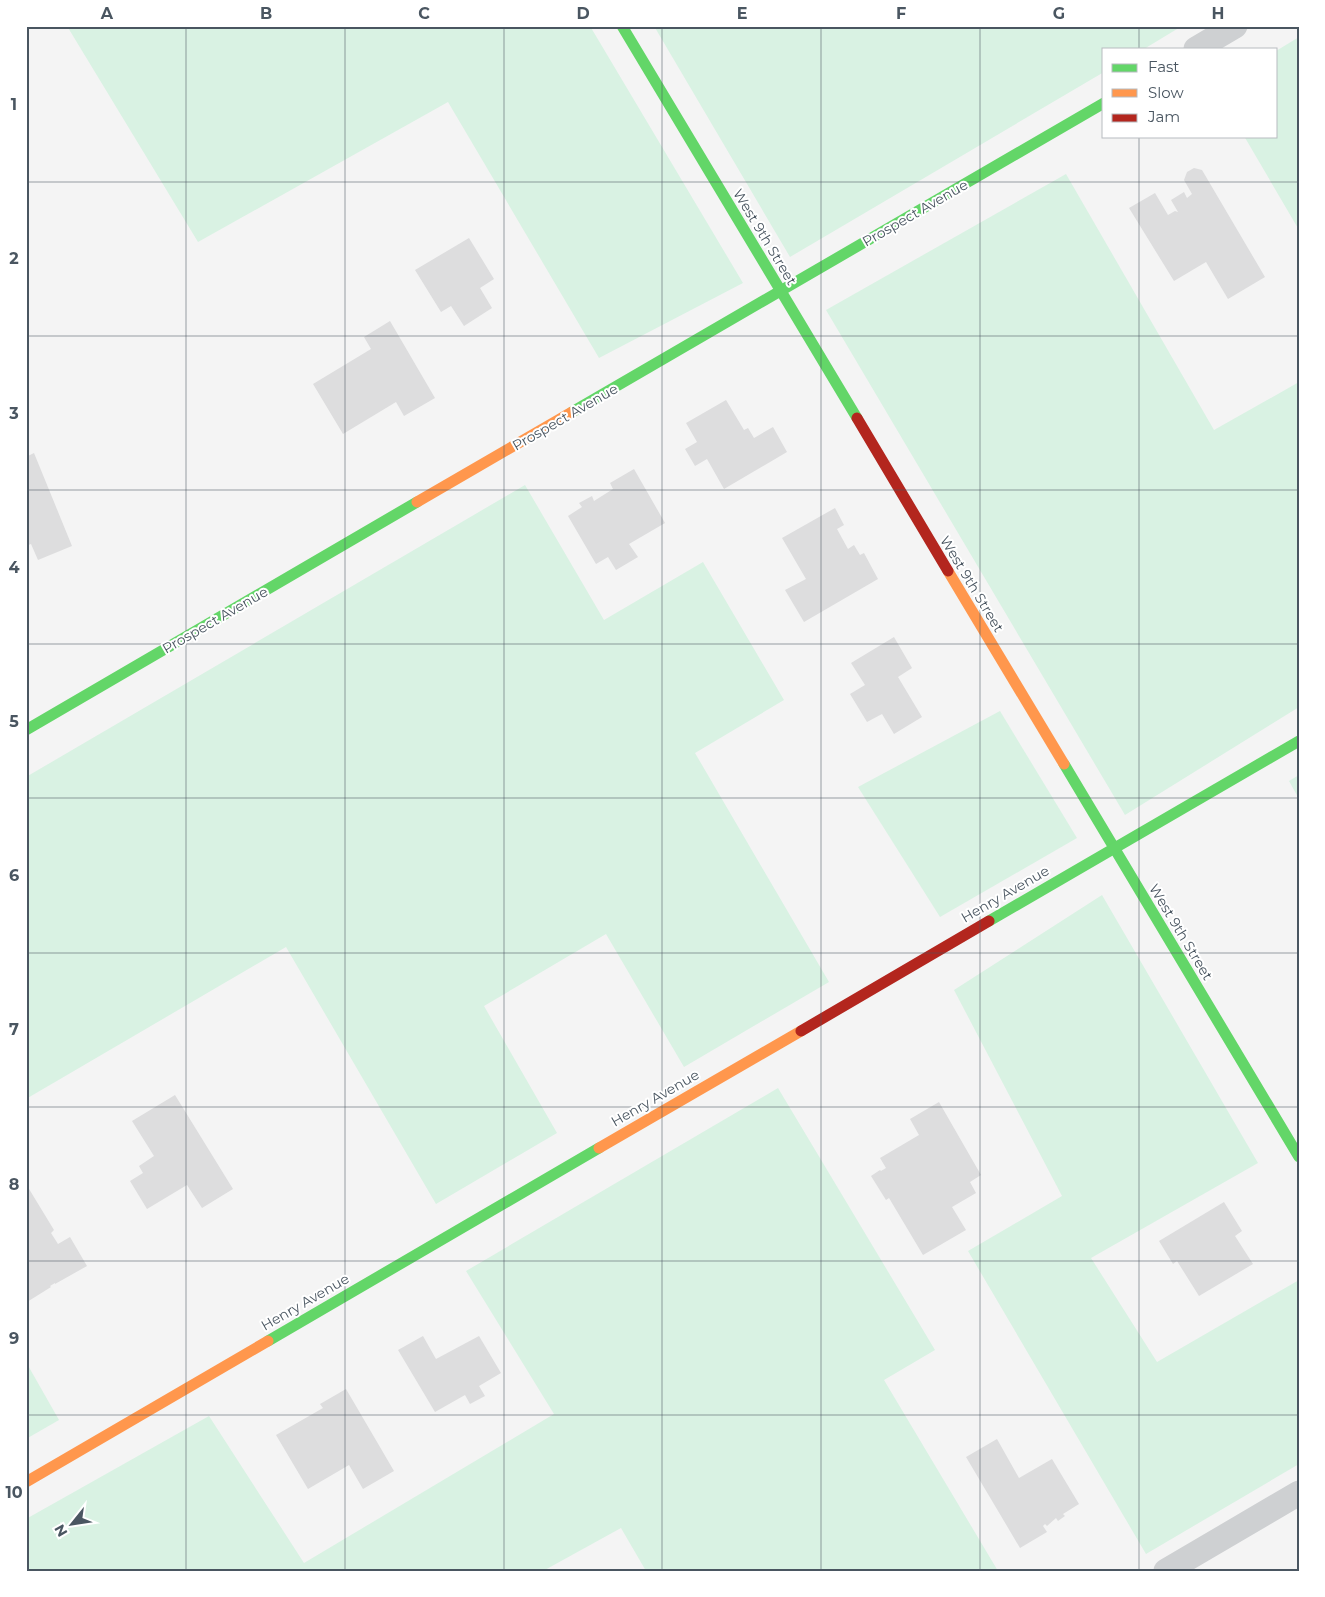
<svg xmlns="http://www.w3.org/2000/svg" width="1325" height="1597" font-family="Montserrat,sans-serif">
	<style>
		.green { fill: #d9f2e3 }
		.building { fill: #ddddde }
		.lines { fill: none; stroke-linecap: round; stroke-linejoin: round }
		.street { stroke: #ced0d2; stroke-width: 25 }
		.fast { stroke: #63d668; stroke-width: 11 }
		.slow { stroke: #ff974d; stroke-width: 11 }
		.jam { stroke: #b3261e; stroke-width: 11 }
		.grid { fill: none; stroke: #4a5661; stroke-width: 1; stroke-opacity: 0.55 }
		.labels { text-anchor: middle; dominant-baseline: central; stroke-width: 4; stroke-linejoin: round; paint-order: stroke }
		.street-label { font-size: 14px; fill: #4a5661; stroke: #fff }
		.neatline { fill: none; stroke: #4a5661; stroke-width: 2 }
		.grid-label { font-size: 16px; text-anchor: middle; font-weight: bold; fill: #4a5661 }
	</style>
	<rect width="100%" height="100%" fill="#f4f4f4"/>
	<g class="green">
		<polygon points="67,26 590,26 743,283 599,358 448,102 198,242"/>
		<polygon points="654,26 1182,26 1144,49 1104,49 1104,72 790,257"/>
		<polygon points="1299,37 1299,230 1244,136 1276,136 1276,51"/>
		<polygon points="1066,174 1214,430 1299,382 1299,707 1125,815 826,310"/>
		<polygon points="525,485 604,620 703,562 784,700 695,753 829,982 684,1067 606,934 484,1006 557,1133 436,1204 286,947 26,1099 26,777"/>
		<polygon points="1000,711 1077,838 940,917 858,787"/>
		<polygon points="1299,775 1299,799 1289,781"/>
		<polygon points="1102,895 1258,1163 1091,1258 1157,1362 1299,1280 1299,1464 1146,1554 968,1251 1062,1196 954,990"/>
		<polygon points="778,1088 935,1350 884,1380 998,1571 646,1571 621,1528 543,1571 26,1571 26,1519 209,1416 304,1563 554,1414 466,1271"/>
		<polygon points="26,1362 59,1420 26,1439"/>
	</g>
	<g class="building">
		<polygon points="1194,168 1202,170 1265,277 1228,299 1206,262 1174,281 1129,208 1155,193 1168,215 1175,211 1178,212 1171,200 1184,192 1187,198 1192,194 1184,180 1187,172"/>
		<polygon points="469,238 494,279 480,288 492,308 464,326 451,306 441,312 415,270"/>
		<polygon points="390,321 435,398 404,416 396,402 343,434 313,384 371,349 364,337"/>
		<polygon points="726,400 744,430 748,428 754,438 773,427 787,452 724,489 707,459 695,466 685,449 697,442 686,423"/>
		<polygon points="34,453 72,546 38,560 31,544 26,546 26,457"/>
		<polygon points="634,469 665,523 629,544 638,557 616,570 608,557 596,564 568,516 582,507 579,503 592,496 594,501 613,489 610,483"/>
		<polygon points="835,508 844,525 837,529 848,549 854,545 860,555 864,553 878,579 804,622 785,590 806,579 782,538"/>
		<polygon points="894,637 912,668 898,677 922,717 894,734 882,714 867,722 850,694 865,685 851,663"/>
		<polygon points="175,1095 233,1189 202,1208 187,1185 147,1209 130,1181 143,1173 139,1166 154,1156 132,1121"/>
		<polygon points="939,1102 981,1175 970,1182 976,1193 952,1207 966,1230 923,1255 889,1198 886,1200 871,1176 880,1170 881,1171 886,1168 880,1158 919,1135 910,1119"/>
		<polygon points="26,1184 54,1230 51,1233 58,1244 70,1237 87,1266 55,1284 55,1283 50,1286 51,1287 27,1302"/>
		<polygon points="1224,1202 1242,1231 1235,1236 1253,1264 1199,1296 1177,1261 1173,1264 1159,1241"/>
		<polygon points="423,1336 436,1359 479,1336 501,1373 479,1386 485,1396 470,1404 465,1395 435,1412 398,1350"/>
		<polygon points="346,1389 394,1471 363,1489 349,1465 308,1489 276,1435 323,1408 320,1404"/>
		<polygon points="997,1439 1019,1478 1052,1459 1079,1504 1063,1514 1065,1516 1058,1521 1056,1518 1047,1526 1045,1524 1043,1526 1047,1532 1020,1548 966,1457"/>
	</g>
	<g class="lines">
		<g class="street">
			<polyline points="1196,49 1235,26"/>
			<polyline points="1166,1571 1299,1493"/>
		</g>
		<g class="fast">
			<polyline points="622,26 857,418"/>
			<polyline points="572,412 1104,103"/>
			<polyline points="26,730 417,502"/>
			<polyline points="1064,764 1299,1157"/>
			<polyline points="989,921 1299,741"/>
			<polyline points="268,1341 599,1148"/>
		</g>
		<g class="slow">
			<polyline points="417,502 572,412"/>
			<polyline points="948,571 1064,764"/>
			<polyline points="599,1148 801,1031"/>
			<polyline points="26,1482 268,1341"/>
		</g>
		<g class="jam">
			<polyline points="857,418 948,571"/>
			<polyline points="801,1031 989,921"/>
		</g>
	</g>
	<path class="grid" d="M186,26v1545M345,26v1545M504,26v1545M662,26v1545M821,26v1545M980,26v1545M1139,26v23M1139,136v1435M26,182h1273M26,336h1273M26,490h1273M26,644h1273M26,798h1273M26,953h1273M26,1107h1273M26,1261h1273M26,1415h1273"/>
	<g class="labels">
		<g class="street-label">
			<text transform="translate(915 213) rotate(-30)">Prospect Avenue</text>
			<text transform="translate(765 237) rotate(59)">West 9th Street</text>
			<text transform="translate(565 417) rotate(-30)">Prospect Avenue</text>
			<text transform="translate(972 584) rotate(59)">West 9th Street</text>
			<text transform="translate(215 620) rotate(-30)">Prospect Avenue</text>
			<text transform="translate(1005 894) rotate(-30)">Henry Avenue</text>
			<text transform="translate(1181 932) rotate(59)">West 9th Street</text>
			<text transform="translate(655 1098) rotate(-30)">Henry Avenue</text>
			<text transform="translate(305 1302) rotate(-30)">Henry Avenue</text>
		</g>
	</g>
	<rect width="1325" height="1597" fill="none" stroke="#ffffff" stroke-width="55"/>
	<rect x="1102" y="48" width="175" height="90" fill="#ffffff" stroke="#b7bbc0"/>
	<rect x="1112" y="64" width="25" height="8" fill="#63d668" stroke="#b7bbc0"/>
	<text x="1148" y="72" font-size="15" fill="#4a5661">Fast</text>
	<rect x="1112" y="89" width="25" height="8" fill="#ff974d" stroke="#b7bbc0"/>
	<text x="1148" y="98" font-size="15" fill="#4a5661">Slow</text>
	<rect x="1112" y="114" width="25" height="8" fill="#b3261e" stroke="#b7bbc0"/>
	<text x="1148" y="122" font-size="15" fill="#4a5661">Jam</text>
	<g transform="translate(72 1524) rotate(240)" stroke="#ffffff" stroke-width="4" paint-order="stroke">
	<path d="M0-4L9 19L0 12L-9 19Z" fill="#4a5661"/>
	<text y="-8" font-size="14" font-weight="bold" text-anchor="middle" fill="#4a5661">N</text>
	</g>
	<rect x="28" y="28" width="1270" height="1542" class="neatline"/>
	<g class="grid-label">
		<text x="107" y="19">A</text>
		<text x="266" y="19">B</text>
		<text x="424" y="19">C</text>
		<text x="583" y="19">D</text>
		<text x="742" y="19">E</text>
		<text x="901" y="19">F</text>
		<text x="1059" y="19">G</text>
		<text x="1218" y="19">H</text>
		<text x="14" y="110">1</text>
		<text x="14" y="264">2</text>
		<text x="14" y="419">3</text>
		<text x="14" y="573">4</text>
		<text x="14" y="727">5</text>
		<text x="14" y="881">6</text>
		<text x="14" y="1035">7</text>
		<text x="14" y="1190">8</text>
		<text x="14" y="1344">9</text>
		<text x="14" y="1498">10</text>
	</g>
</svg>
